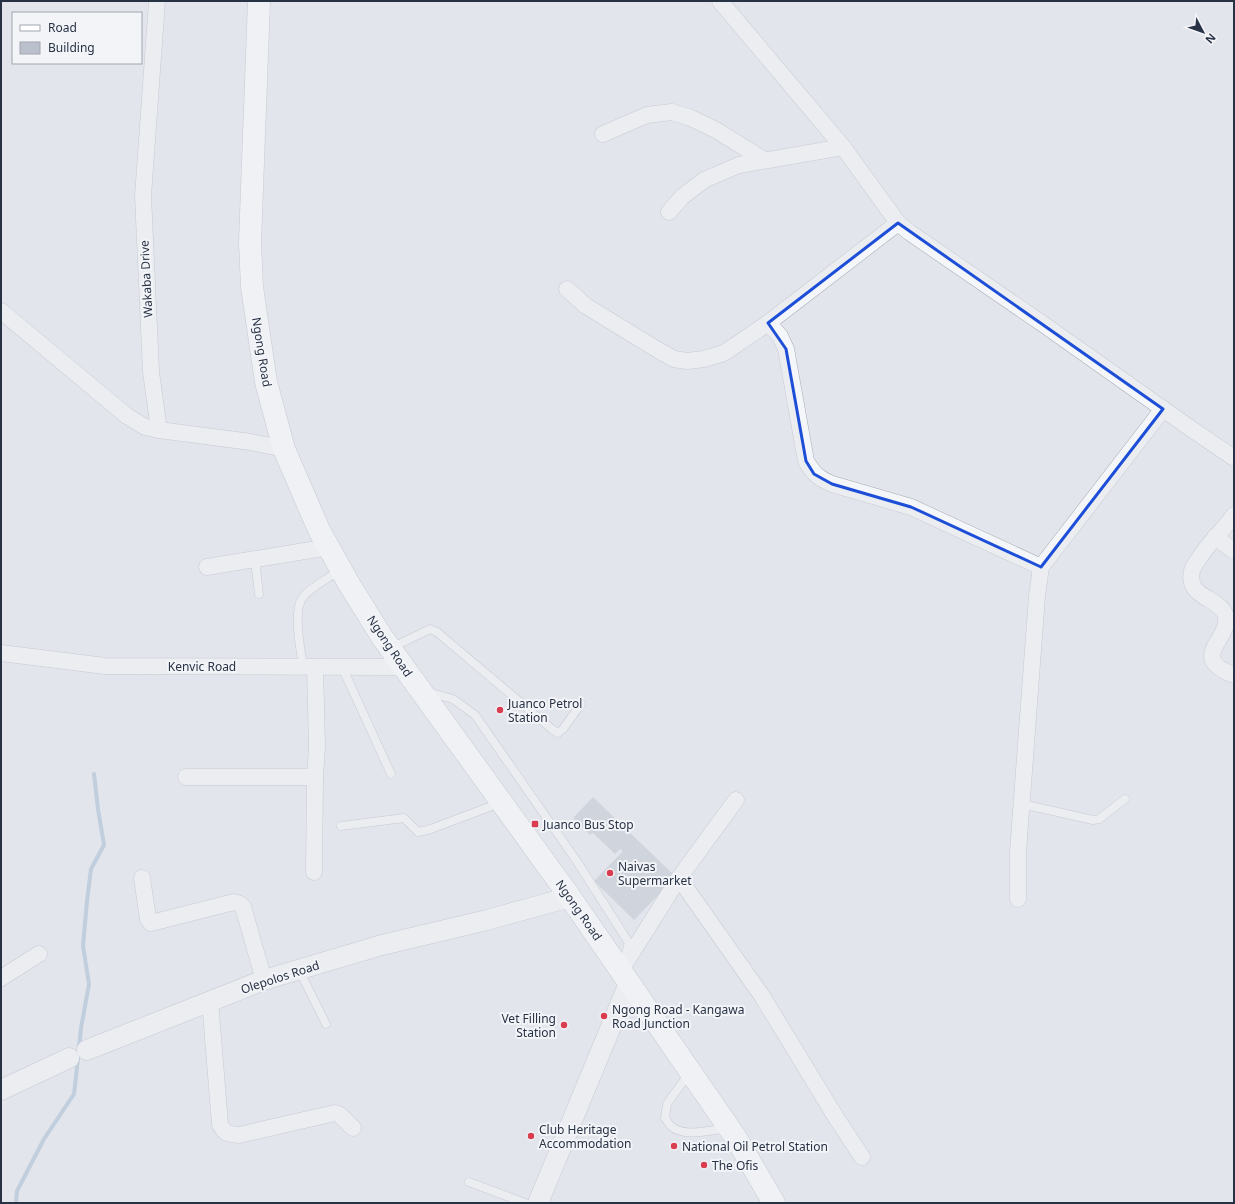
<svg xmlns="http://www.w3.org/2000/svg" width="1235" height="1204" font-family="'Noto Sans',sans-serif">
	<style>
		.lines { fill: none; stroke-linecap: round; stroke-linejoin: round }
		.stream { stroke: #9ab2ce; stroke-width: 4 }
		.building { fill: #bbc1cc }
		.service-casing { stroke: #a6acb6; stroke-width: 9 }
		.minor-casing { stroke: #a6acb6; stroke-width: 17 }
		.tertiary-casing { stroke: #a6acb6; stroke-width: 21 }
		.secondary-casing { stroke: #a6acb6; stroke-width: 23 }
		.service { stroke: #f5f6f9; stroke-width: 8 }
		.minor { stroke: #f5f6f9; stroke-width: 16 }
		.tertiary { stroke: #f5f6f9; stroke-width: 20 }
		.secondary { stroke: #fff; stroke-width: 22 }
		.marked { fill: none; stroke: #1d4ed8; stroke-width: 3; stroke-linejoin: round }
		.poi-dot { fill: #d93e50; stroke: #f2f4f8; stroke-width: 1.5 }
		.labels { text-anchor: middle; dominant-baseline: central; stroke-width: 4; stroke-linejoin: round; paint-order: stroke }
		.street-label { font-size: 12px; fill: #283245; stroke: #f2f4f8 }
		.poi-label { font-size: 12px; fill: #283245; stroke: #f2f4f8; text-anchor: start }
	</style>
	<rect width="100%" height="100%" fill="#e2e5eb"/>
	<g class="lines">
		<g class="stream">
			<polyline points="79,1048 81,1028 89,984 83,946 87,901 91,869 104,845 98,809 94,774"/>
			<polyline points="16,1203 17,1191 44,1139 74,1094 78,1059"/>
		</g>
	</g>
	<polygon class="building" points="593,797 676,877 634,920 594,881 623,851 620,849 615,854 593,833 590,835 573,818"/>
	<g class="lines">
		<g class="service-casing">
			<g id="service">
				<polyline points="255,560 259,594"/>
				<polyline points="391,648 426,631 430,629 437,632 553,730 558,733 563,729 581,704"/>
				<path d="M303,667c-2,-17 -11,-56 0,-70 8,-10 26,-19 37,-27"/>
				<polyline points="342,667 391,774"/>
				<polyline points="428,692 453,699 475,715 576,860 629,943 626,953"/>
				<polyline points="1022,804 1093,820 1099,819 1125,799"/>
				<polyline points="341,826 404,818 418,832 428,830 500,803"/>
				<polyline points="299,970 326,1024"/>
				<path d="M689,1073l-22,31 -2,14c2,2 3,6 6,8 12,12 41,4 57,2"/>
				<polyline points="469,1182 525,1203"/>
			</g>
		</g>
		<g class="minor-casing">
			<g id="minor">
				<polyline points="157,1 143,196 151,372 159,430 251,442 284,449"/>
				<polyline points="720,1 843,147 898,223 909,232 1043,324 1190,428 1234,458"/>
				<polyline points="603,134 647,115 672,112 691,118 716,130 764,160"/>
				<polyline points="669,212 682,197 704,180 739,165 843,147"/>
				<polyline points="567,289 586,306 658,350 674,359 687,361 704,359 724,353 768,323 898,223"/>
				<polyline points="1,311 127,416 145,427 159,430"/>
				<path d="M768,323l12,13 6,13 20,112c8,13 12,17 26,23l79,23 130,60"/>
				<path d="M1234,515c-11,16 -26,28 -36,45 -2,3 -5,7 -6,11 -6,27 26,26 33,43 10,23 -40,43 9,61"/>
				<polyline points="1215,537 1234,551"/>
				<polyline points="207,567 329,547"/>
				<polyline points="1,653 105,666 403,667"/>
				<polyline points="186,777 315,777"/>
				<polyline points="314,872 315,777 317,747 315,667"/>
				<polyline points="142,878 148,919 151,923 234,902 240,904 243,907 264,980"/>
				<polyline points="679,878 762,996 837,1119 862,1157"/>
				<polyline points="1018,899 1018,852 1037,596 1041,567 1163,409"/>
				<polyline points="621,970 679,878 736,800"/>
				<polyline points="1,978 39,954"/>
				<path d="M210,1001l10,123c4,10 8,10 19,11l96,-22 5,2 13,13"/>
			</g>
		</g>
		<g class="tertiary-casing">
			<g id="tertiary">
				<polyline points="87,1050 264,980 382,945 487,920 570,897"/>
				<polyline points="1,1090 69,1058"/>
				<polyline points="538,1203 629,983"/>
			</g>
		</g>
		<g class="secondary-casing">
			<polyline id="secondary" points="259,1 250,242 252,287 266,382 284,449 319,530 349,584 382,637 570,897 736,1138 774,1203"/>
		</g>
		<use href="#service" class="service"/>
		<use href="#minor" class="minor"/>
		<use href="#tertiary" class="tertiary"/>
		<use href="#secondary" class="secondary"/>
	</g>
	<path d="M0 0H1235V1204H0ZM898,223l265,186 -122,158 -130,-60 -79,-23 -18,-10 -8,-13 -20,-112 -18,-26z" fill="#e2e5eb" fill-opacity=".55" fill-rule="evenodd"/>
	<path class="marked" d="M898,223l265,186 -122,158 -130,-60 -79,-23 -18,-10 -8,-13 -20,-112 -18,-26z"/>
	<g class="poi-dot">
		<circle cx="500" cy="710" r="4"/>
		<rect x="531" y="820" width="8" height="8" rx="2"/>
		<circle cx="610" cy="873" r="4"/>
		<circle cx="604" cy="1016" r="4"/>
		<circle cx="564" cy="1025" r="4"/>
		<circle cx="531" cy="1136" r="4"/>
		<circle cx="674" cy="1146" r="4"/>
		<circle cx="704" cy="1165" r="4"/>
	</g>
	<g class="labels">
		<g class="street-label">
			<text transform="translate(146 279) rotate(-93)">Wakaba Drive</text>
			<text transform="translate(262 352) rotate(81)">Ngong Road</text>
			<text transform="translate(390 646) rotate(56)">Ngong Road</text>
			<text x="202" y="666">Kenvic Road</text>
			<text transform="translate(579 910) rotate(55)">Ngong Road</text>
			<text transform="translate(280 977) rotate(-18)">Olepolos Road</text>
		</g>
		<g class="poi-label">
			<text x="508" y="703">Juanco Petrol<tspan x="508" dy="14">Station</tspan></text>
			<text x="543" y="824">Juanco Bus Stop</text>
			<text x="618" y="866">Naivas<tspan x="618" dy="14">Supermarket</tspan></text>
			<text x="612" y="1009">Ngong Road - Kangawa<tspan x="612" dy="14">Road Junction</tspan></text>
			<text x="556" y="1018" text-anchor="end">Vet Filling<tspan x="556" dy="14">Station</tspan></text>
			<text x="539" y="1129">Club Heritage<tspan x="539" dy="14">Accommodation</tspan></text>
			<text x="682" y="1146">National Oil Petrol Station</text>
			<text x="712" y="1165">The Ofis</text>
		</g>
	</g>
	<rect width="1235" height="1204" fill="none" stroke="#283245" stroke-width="4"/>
	<rect x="12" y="12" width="130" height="52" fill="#f2f4f8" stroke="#a1a6b0"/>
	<rect x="20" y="25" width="20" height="6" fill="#ffffff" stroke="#a1a6b0"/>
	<text x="48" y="32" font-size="12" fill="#283245">Road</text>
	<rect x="20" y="42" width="20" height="12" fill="#bbc1cc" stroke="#a1a6b0"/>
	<text x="48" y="52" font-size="12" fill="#283245">Building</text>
	<g transform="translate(1203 32) rotate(131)" stroke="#f2f4f8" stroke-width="3" paint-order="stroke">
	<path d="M0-3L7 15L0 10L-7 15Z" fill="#283245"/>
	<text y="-6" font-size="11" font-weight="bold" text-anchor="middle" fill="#283245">N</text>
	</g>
</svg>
